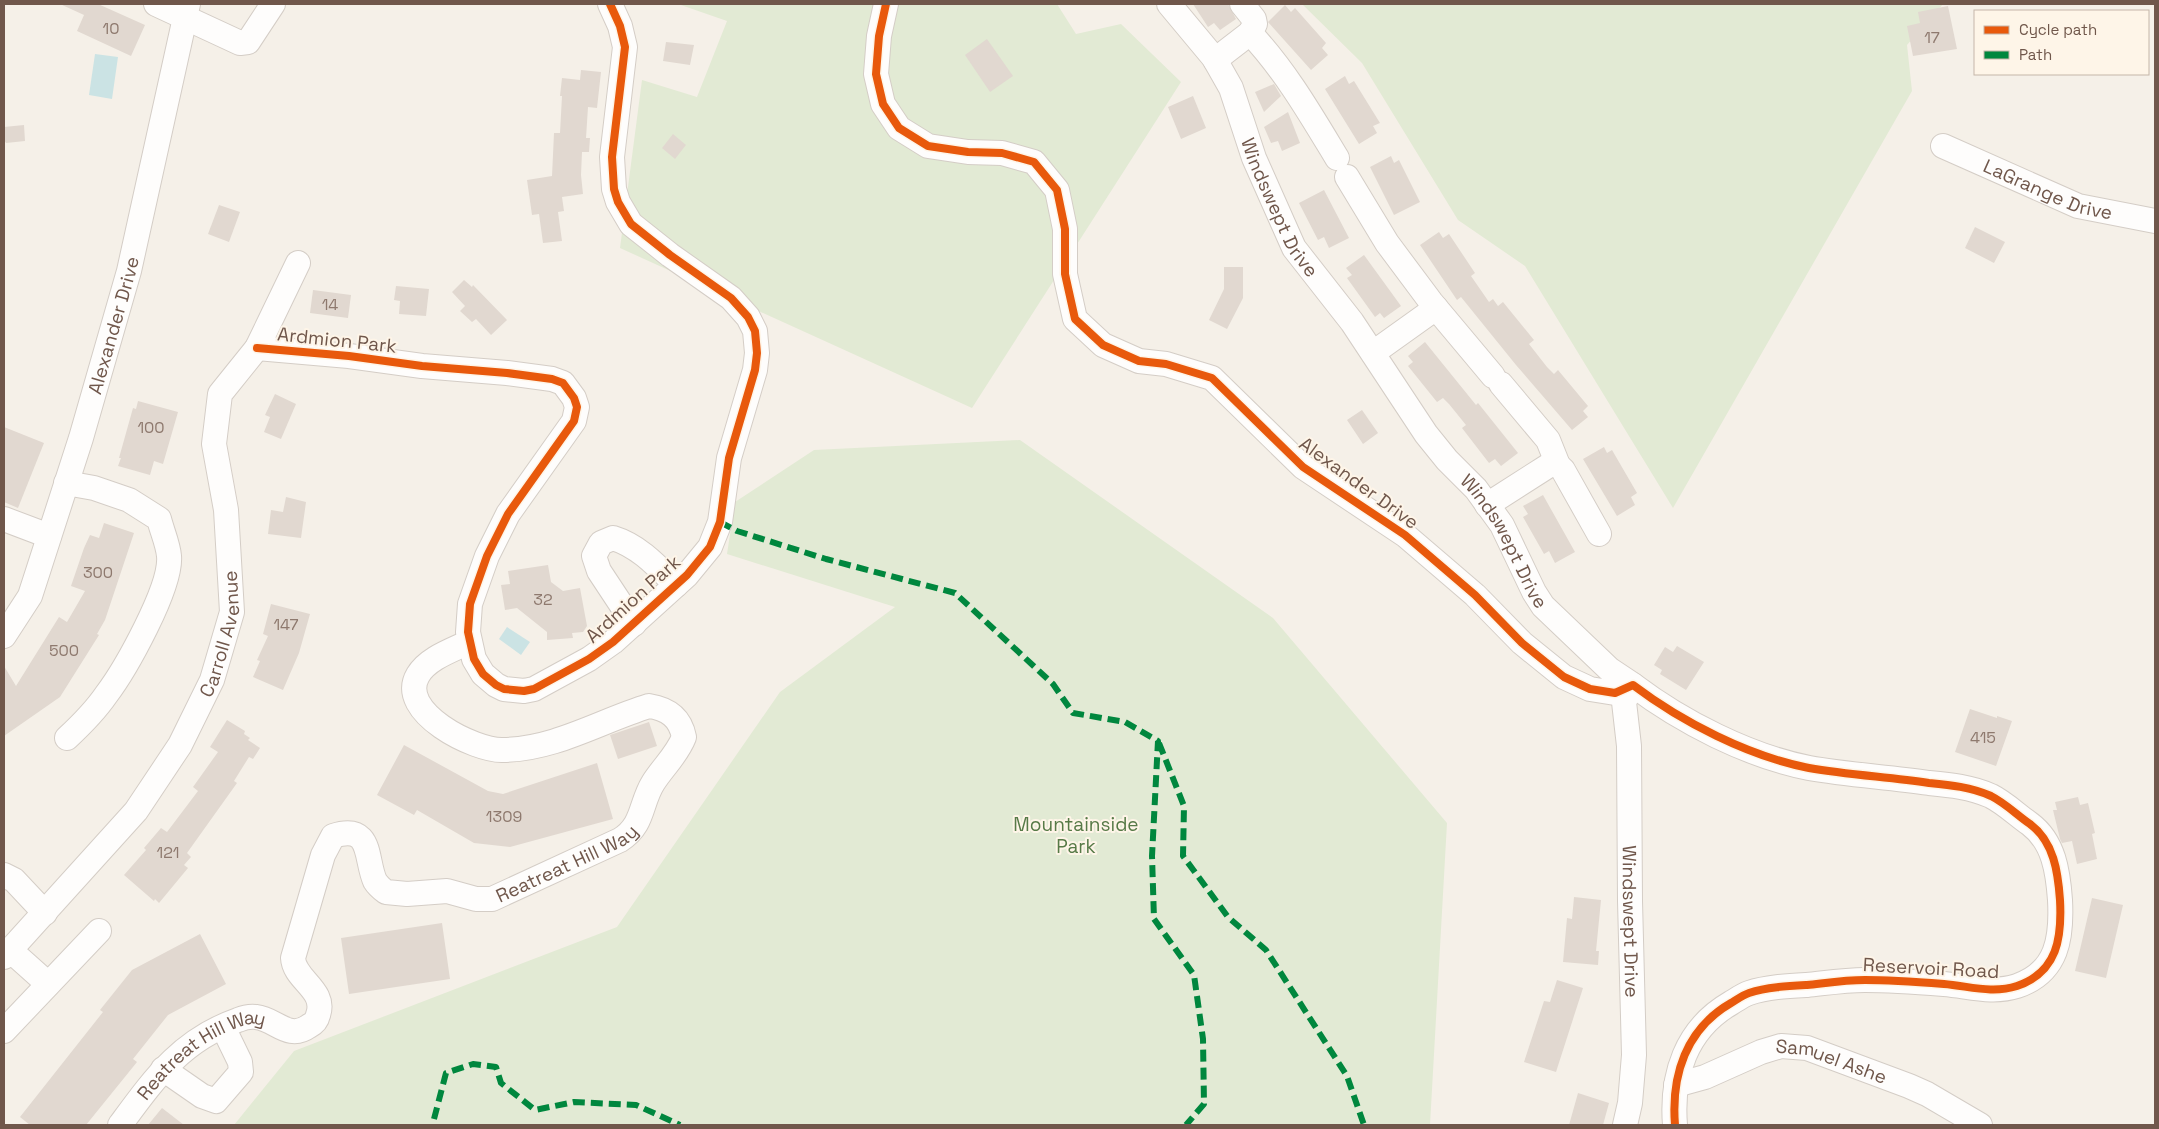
<svg xmlns="http://www.w3.org/2000/svg" width="2159" height="1129" font-family="'Space Grotesk',sans-serif">
	<style>
		.green { fill: #e2ead4 }
		.water { fill: #cbe3e4 }
		.building { fill: #e1d8d0 }
		.lines { fill: none; stroke-linecap: round; stroke-linejoin: round }
		.minor-casing { stroke: #d4cdc6; stroke-width: 26 }
		.minor { stroke: #fefdfc; stroke-width: 24 }
		.quiet { stroke: #00873e; stroke-width: 6; stroke-dasharray: 12 6; stroke-linecap: butt }
		.cycleway-casing { stroke: #fef5e8; stroke-width: 11 }
		.cycleway { stroke: #e8590c; stroke-width: 8 }
		.labels { text-anchor: middle; dominant-baseline: central; stroke-width: 4; stroke-linejoin: round; paint-order: stroke }
		.number-label { font-size: 16px; fill: #8e796e }
		.street-label { font-size: 19px; fill: #70574b; stroke: #fef5e8 }
		.park-label { font-size: 19px; fill: #577a47; stroke: #fef5e8 }
	</style>
	<rect width="100%" height="100%" fill="#f5f0e8"/>
	<g class="green">
		<polygon points="678,4 1057,4 1076,34 1121,24 1181,82 972,408 620,248 642,80 697,97 727,21"/>
		<polygon points="1302,4 1943,4 1907,45 1912,91 1673,508 1525,266 1458,220 1362,63"/>
		<polygon points="1020,440 1273,618 1447,823 1430,1125 234,1125 294,1051 617,927 780,692 895,607 727,554 735,502 814,450"/>
	</g>
	<g class="water">
		<polygon points="95,54 118,57 112,99 89,95"/>
		<polygon points="507,627 530,642 521,655 499,639"/>
	</g>
	<g class="building">
		<polygon points="60,4 98,4 145,25 131,56 77,31 84,15"/>
		<polygon points="1193,4 1228,4 1236,19 1220,30 1214,23 1208,27"/>
		<polygon points="1285,5 1291,12 1295,8 1326,43 1322,48 1328,55 1311,70 1268,22"/>
		<polygon points="1948,6 1957,49 1913,56 1907,26 1920,23 1918,12"/>
		<polygon points="987,39 1013,76 990,92 965,55"/>
		<polygon points="666,42 694,45 690,65 663,61"/>
		<polygon points="581,70 601,72 597,108 588,107 586,138 590,138 589,152 582,152 581,175 583,194 562,197 564,211 558,212 562,241 543,243 539,214 532,215 527,180 552,176 554,133 560,133 562,96 560,96 562,78 580,80"/>
		<polygon points="1345,76 1349,84 1354,81 1380,123 1373,126 1377,133 1359,144 1325,89"/>
		<polygon points="1274,84 1281,96 1264,112 1255,92"/>
		<polygon points="1193,96 1206,128 1181,139 1168,107"/>
		<polygon points="1288,112 1300,143 1282,151 1278,141 1271,143 1264,127"/>
		<polygon points="24,125 25,141 6,143 4,140 4,127"/>
		<polygon points="673,134 686,145 675,159 662,148"/>
		<polygon points="1391,156 1394,163 1399,160 1420,202 1394,215 1370,167"/>
		<polygon points="1324,190 1349,238 1329,248 1324,237 1318,240 1299,203"/>
		<polygon points="219,205 240,212 229,242 208,234"/>
		<polygon points="1975,227 2005,242 1994,263 1965,248"/>
		<polygon points="1439,232 1443,238 1449,234 1475,273 1471,276 1489,302 1493,299 1498,306 1503,302 1534,340 1529,344 1547,367 1554,374 1558,370 1588,406 1583,411 1588,417 1572,430 1516,365 1461,297 1457,300 1420,245"/>
		<polygon points="1364,255 1401,306 1384,318 1380,313 1375,317 1347,278 1352,275 1346,268"/>
		<polygon points="1224,267 1243,267 1243,298 1227,329 1209,320 1224,289"/>
		<polygon points="464,280 472,287 473,285 507,320 491,335 476,319 472,322 460,311 465,306 452,292"/>
		<polygon points="396,286 429,289 426,316 399,314 400,301 394,300"/>
		<polygon points="313,290 351,295 348,318 310,313"/>
		<polygon points="1425,342 1476,405 1478,403 1518,453 1501,466 1495,459 1489,463 1462,428 1466,425 1449,404 1443,398 1437,402 1408,366 1413,362 1408,356"/>
		<polygon points="275,394 296,404 281,439 264,432 270,417 265,415"/>
		<polygon points="138,401 178,412 163,464 154,461 150,475 118,466 121,458 119,458 133,408 136,409"/>
		<polygon points="1362,410 1378,433 1363,444 1347,420"/>
		<polygon points="4,427 44,443 18,508 4,502"/>
		<polygon points="1604,447 1607,453 1612,450 1637,493 1631,497 1635,505 1617,516 1583,459"/>
		<polygon points="1543,495 1575,552 1555,563 1549,551 1544,554 1523,517 1528,514 1523,506"/>
		<polygon points="286,497 306,502 301,538 268,534 271,510 283,512"/>
		<polygon points="104,523 134,533 105,620 97,634 99,635 60,697 4,736 4,666 16,686 59,617 67,622 85,591 71,586 84,548 90,535 99,538"/>
		<polygon points="548,565 551,582 563,591 580,588 587,626 583,632 572,633 573,638 547,640 547,632 517,608 505,610 501,585 510,584 508,571"/>
		<polygon points="271,604 310,614 299,653 283,690 253,677 260,661 257,660 268,636 263,634"/>
		<polygon points="1677,646 1704,662 1686,690 1660,674 1662,670 1654,665 1665,647 1673,652"/>
		<polygon points="1970,709 1997,718 1997,716 2012,721 1996,766 1955,752"/>
		<polygon points="227,720 245,731 244,734 250,738 248,740 260,748 253,759 249,757 234,781 237,783 187,853 191,857 184,865 188,868 159,903 155,899 154,901 124,875 146,850 144,848 161,828 167,832 198,791 193,787 218,752 210,747"/>
		<polygon points="649,722 657,746 618,759 610,735"/>
		<polygon points="404,745 488,791 503,794 597,763 613,819 510,847 474,843 417,810 414,815 377,795"/>
		<polygon points="2078,797 2080,805 2088,803 2095,833 2092,834 2097,859 2077,864 2072,841 2062,843 2060,839 2053,810 2057,810 2055,802"/>
		<polygon points="1574,897 1601,900 1596,951 1599,951 1598,965 1563,962 1567,918 1572,919"/>
		<polygon points="2092,898 2123,905 2106,978 2075,971"/>
		<polygon points="442,923 450,979 349,994 341,938"/>
		<polygon points="200,934 226,984 168,1015 133,1059 137,1062 86,1125 30,1125 20,1117 103,1012 100,1010 132,970"/>
		<polygon points="1557,980 1583,988 1556,1072 1524,1062 1544,1001 1550,1002"/>
		<polygon points="1578,1093 1609,1103 1603,1125 1569,1125"/>
		<polygon points="162,1108 184,1125 148,1125"/>
	</g>
	<g class="lines">
		<g class="minor-casing">
			<g id="minor">
				<polyline points="156,4 240,43 248,42 273,4"/>
				<path d="M886,4l-7,32 -3,38 7,30 16,24 29,18 40,6 34,1 32,9 23,28 8,39v45l10,45 28,26 36,16 27,3 46,14 91,89 102,68 70,60 47,48 42,34 26,12 25,4 18,-8c49,37 115,71 176,83 40,7 80,9 120,15 21,2 42,4 62,13 14,7 26,19 39,28 24,18 28,48 30,76 2,37 -2,72 -43,86 -25,8 -48,0 -73,-2 -26,-2 -53,-4 -79,-4 -20,0 -39,3 -58,5 -19,1 -40,2 -58,8 -6,2 -13,7 -18,10 -45,26 -60,72 -56,122"/>
				<path id="s1" d="M1169,4l45,54 17,30 23,70 40,90 58,74 74,112 21,26 29,29 26,36 32,67 9,14 66,63 24,16 -9,17 5,44 1,155 4,154 -4,48 -5,22"/>
				<path d="M1250,33c35,37 61,82 87,125"/>
				<polyline points="1215,60 1250,33 1255,24 1254,19 1242,4"/>
				<path id="s2" d="M1943,146l135,60 77,15"/>
				<polyline points="1347,177 1387,243 1431,302 1493,376"/>
				<polyline points="257,348 349,356 422,366 507,373 552,379 563,383 574,398 577,407 574,421 508,514 487,556 470,604 468,632 474,659 483,674 496,685 504,689 524,691 534,689 589,659 613,642 687,575 710,547 720,522 729,458 755,370 757,353 755,331 748,317 731,298 670,255 631,224 618,202 614,189 612,157 625,47 620,26 610,4"/>
				<polyline points="1373,353 1436,308"/>
				<polyline points="1501,384 1548,440 1558,465"/>
				<path d="M66,483l28,5 35,12 30,19c3,12 9,25 10,37 3,31 -44,114 -63,139 -11,16 -25,30 -39,43"/>
				<path d="M1487,505l61,-39c6,-3 10,-1 15,4l36,64"/>
				<polyline points="4,519 49,536"/>
				<path d="M634,624l-35,-53 -5,-15 7,-13 12,-5c26,8 44,28 63,47"/>
				<path id="s3" d="M4,636l26,-40 51,-158 48,-167 59,-267"/>
				<polyline points="4,875 14,880 45,913"/>
				<polyline points="10,950 48,984"/>
				<path id="s4" d="M4,957l132,-146 44,-66 32,-65 20,-68 -6,-102 -12,-66 6,-50 37,-46 41,-85"/>
				<polyline points="4,1031 99,931"/>
				<polyline points="163,1069 202,1096 216,1101 241,1072 240,1062 223,1027"/>
				<path id="s5" d="M1676,1085l29,-8 56,-25 20,-6 26,2 102,38 18,8 53,31"/>
				<path id="s6" d="M120,1125c34,-46 61,-85 118,-105 5,-2 12,-4 18,-3 20,2 32,24 53,9 4,-2 8,-6 9,-11 9,-25 -24,-35 -25,-57l30,-103 10,-19c40,-13 32,23 42,45 3,5 7,8 11,11l21,2 40,-3 29,8h16l128,-59c24,-15 20,-36 33,-57 10,-16 24,-28 31,-46 -4,-20 -16,-28 -35,-31 -49,15 -93,43 -146,44 -28,1 -107,-38 -85,-75 10,-17 35,-25 51,-33"/>
			</g>
		</g>
		<use href="#minor" class="minor"/>
		<g class="quiet">
			<polyline points="720,522 737,531 826,559 955,593 1053,684 1073,713 1125,722 1158,741 1152,856 1154,919 1194,975 1203,1039 1204,1104 1186,1125"/>
			<polyline points="1159,743 1184,806 1183,856 1228,917 1266,950 1347,1076 1364,1125"/>
			<polyline points="434,1119 446,1073 473,1064 496,1067 501,1083 535,1110 574,1102 636,1105 680,1125"/>
		</g>
		<g class="cycleway-casing">
			<g id="cycleway">
				<path d="M886,4l-7,32 -3,38 7,30 16,24 29,18 40,6 34,1 32,9 23,28 8,39v45l10,45 28,26 36,16 27,3 46,14 91,89 102,68 70,60 47,48 42,34 26,12 25,4 18,-8c49,37 115,71 176,83 40,7 80,9 120,15 21,2 42,4 62,13 14,7 26,19 39,28 24,18 28,48 30,76 2,37 -2,72 -43,86 -25,8 -48,0 -73,-2 -26,-2 -53,-4 -79,-4 -20,0 -39,3 -58,5 -19,1 -40,2 -58,8 -6,2 -13,7 -18,10 -45,26 -60,72 -56,122"/>
				<polyline points="257,348 349,356 422,366 507,373 552,379 563,383 574,398 577,407 574,421 508,514 487,556 470,604 468,632 474,659 483,674 496,685 504,689 524,691 534,689 589,659 613,642 687,575 710,547 720,522 729,458 755,370 757,353 755,331 748,317 731,298 670,255 631,224 618,202 614,189 612,157 625,47 620,26 610,4"/>
			</g>
		</g>
		<use href="#cycleway" class="cycleway"/>
	</g>
	<g class="labels">
		<g class="number-label">
			<text x="111" y="28">10</text>
			<text x="1932" y="37">17</text>
			<text x="330" y="304">14</text>
			<text x="151" y="427">100</text>
			<text x="98" y="572">300</text>
			<text x="543" y="599">32</text>
			<text x="286" y="624">147</text>
			<text x="64" y="650">500</text>
			<text x="1983" y="737">415</text>
			<text x="504" y="816">1309</text>
			<text x="168" y="852">121</text>
		</g>
		<g class="street-label">
			<text stroke="none"><textPath href="#s2" startOffset="114">LaGrange Drive</textPath></text>
			<text stroke="none"><textPath href="#s1" startOffset="234">Windswept Drive</textPath></text>
			<text stroke="none"><textPath href="#s3" startOffset="331">Alexander Drive</textPath></text>
			<text transform="translate(337 340) rotate(6)">Ardmion Park</text>
			<text transform="translate(1359 483) rotate(36)">Alexander Drive</text>
			<text stroke="none"><textPath href="#s1" startOffset="639">Windswept Drive</textPath></text>
			<text transform="translate(633 599) rotate(-42)">Ardmion Park</text>
			<text stroke="none"><textPath href="#s4" startOffset="396">Carroll Avenue</textPath></text>
			<text stroke="none"><textPath href="#s6" startOffset="725">Reatreat Hill Way</textPath></text>
			<text stroke="none"><textPath href="#s1" startOffset="1074">Windswept Drive</textPath></text>
			<text transform="translate(1931 968) rotate(3)">Reservoir Road</text>
			<text stroke="none"><textPath href="#s6" startOffset="112">Reatreat Hill Way</textPath></text>
			<text stroke="none"><textPath href="#s5" startOffset="165">Samuel Ashe</textPath></text>
		</g>
		<g class="park-label">
			<text x="1076" y="824">Mountainside<tspan x="1076" dy="22">Park</tspan></text>
		</g>
	</g>
	<rect width="2159" height="1129" fill="none" stroke="#70574b" stroke-width="10"/>
	<rect x="1974" y="10" width="175" height="65" fill="#fef5e8" stroke="#c5b6a9"/>
	<rect x="1984" y="26" width="25" height="8" fill="#e8590c" stroke="#c5b6a9"/>
	<text x="2019" y="35" font-size="15" fill="#70574b">Cycle path</text>
	<rect x="1984" y="51" width="25" height="8" fill="#00873e" stroke="#c5b6a9"/>
	<text x="2019" y="60" font-size="15" fill="#70574b">Path</text>
</svg>
